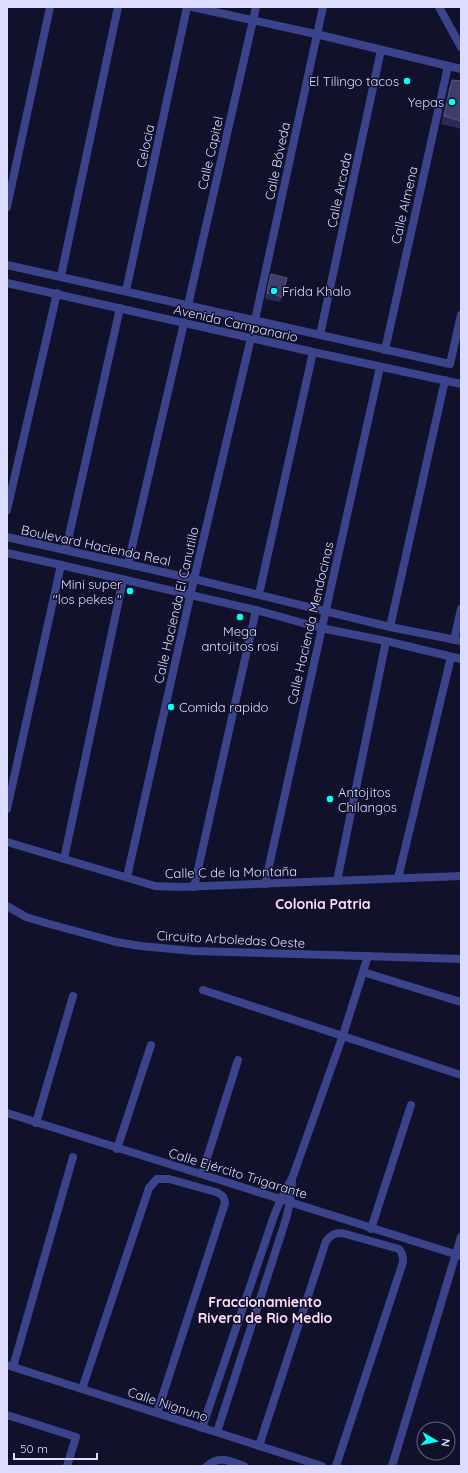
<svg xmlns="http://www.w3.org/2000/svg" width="468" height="1473" font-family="Quicksand,sans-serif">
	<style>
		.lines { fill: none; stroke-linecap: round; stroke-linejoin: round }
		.minor { stroke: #3b438b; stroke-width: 8 }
		.tertiary { stroke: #3b438b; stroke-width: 8 }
		.wall { fill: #2d2959 }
		.building { fill: #403d6b; stroke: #585682 }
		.poi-dot { fill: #07fff7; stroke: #12112c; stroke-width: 1.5 }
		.labels { text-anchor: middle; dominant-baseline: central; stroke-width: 3; stroke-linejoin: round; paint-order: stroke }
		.poi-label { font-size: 13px; fill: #dbdcff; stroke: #12112c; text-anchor: end }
		.street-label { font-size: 13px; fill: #dbdcff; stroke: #12112c }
		.neighbourhood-label { font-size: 14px; font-weight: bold; fill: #ffddf7; stroke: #12112c }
	</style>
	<rect width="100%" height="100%" fill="#12112c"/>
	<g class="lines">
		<g class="minor">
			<polyline points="192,7 316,34 461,69"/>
			<polyline points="7,207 50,7"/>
			<polyline points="61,276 118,7"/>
			<polyline points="126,291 187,7"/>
			<polyline points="188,305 256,7"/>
			<polyline points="255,320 323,7"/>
			<polyline points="320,335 381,50"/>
			<polyline points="385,350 448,66"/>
			<polyline points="7,510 57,293"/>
			<polyline points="7,537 194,579 390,627 461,641"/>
			<polyline points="66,549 120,308"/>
			<polyline points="7,553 61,565 256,610 321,628 386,641 461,659"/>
			<polyline points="128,564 184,323"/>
			<polyline points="259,594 313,352"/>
			<polyline points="390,627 445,380"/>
			<polyline points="454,640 461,609"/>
			<polyline points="7,809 61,565"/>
			<polyline points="7,842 155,886 180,887 461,876"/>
			<polyline points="64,859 123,580"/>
			<polyline points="127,877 194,579 251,338"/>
			<polyline points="398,878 451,657"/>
			<polyline points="337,881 386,641"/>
			<polyline points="265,884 380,367"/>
			<polyline points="194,887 256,610"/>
			<polyline points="363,972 461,1002"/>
			<polyline points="203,990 461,1075"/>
			<polyline points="7,1113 461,1256"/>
			<polyline points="36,1123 73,996"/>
			<polyline points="117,1149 151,1045"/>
			<polyline points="202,1174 238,1060"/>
			<polyline points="371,1229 411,1105"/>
			<polyline points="7,1365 322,1466"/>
			<polyline points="13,1367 73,1157"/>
			<path d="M82,1389l67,-201 8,-9h12l47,13c6,3 8,4 9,11l-68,210"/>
			<polyline points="7,1415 76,1437 67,1466"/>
			<polyline points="202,1428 274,1216 281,1199 293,1176 343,1035 368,956"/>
			<polyline points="217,1432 286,1219 290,1202 292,1181"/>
			<path d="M259,1446l67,-205c5,-6 8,-8 16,-8l57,16c4,5 4,8 4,13l-67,204"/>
			<path d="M207,1466c13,-11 22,-5 37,0"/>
			<polyline points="392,1466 461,1237"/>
		</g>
		<g class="tertiary">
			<polyline points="439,7 461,47"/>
			<polyline points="7,265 450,364 461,315"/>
			<polyline points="7,283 313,352 461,384"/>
			<polyline points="7,906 26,917 46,923 116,942 141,946 194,951 461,959"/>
		</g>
	</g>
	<g class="wall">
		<polygon points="452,80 461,81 461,129 441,124 449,88"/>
		<polygon points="271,274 282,297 280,302 265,299 269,279"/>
	</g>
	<g class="building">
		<polygon points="452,80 461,81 461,121 444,116"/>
		<polygon points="271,274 287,278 282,297 267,293"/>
	</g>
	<g class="poi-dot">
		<circle cx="407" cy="81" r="4"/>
		<circle cx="452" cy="102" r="4"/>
		<circle cx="274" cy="291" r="4"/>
		<circle cx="130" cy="591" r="4"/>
		<circle cx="240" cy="617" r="4"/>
		<circle cx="171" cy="707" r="4"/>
		<circle cx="330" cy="799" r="4"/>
	</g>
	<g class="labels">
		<g class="poi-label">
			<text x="399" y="81">El Tilingo tacos</text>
			<text x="444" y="102">Yepas</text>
			<text x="282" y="291" text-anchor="start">Frida Khalo</text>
			<text x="122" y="584">Mini super<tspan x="122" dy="15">"los pekes "</tspan></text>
			<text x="240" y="631" text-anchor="middle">Mega<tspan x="240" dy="15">antojitos rosi</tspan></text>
			<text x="179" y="707" text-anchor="start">Comida rapido</text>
			<text x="338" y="792" text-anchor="start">Antojitos<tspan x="338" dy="15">Chilangos</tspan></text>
		</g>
		<g class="street-label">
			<text transform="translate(145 146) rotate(-78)">Celocia</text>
			<text transform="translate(210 153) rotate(-77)">Calle Capitel</text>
			<text transform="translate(277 161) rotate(-78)">Calle Bóveda</text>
			<text transform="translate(339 190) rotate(-78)">Calle Arcada</text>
			<text transform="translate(404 205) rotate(-77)">Calle Almena</text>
			<text transform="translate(236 323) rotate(13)">Avenida Campanario</text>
			<text transform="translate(96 545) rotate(12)">Boulevard Hacienda Real</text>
			<text transform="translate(176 605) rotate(-77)">Calle Hacienda El Canutillo</text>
			<text transform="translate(310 623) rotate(-77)">Calle Hacienda Mendocinas</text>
			<text transform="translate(231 872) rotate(-1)">Calle C de la Montaña</text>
			<text transform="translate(231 939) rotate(3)">Circuito Arboledas Oeste</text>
			<text transform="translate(238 1173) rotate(17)">Calle Ejército Trigarante</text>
			<text transform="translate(168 1404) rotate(18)">Calle Nignuno</text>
		</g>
		<g class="neighbourhood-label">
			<text x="323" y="904">Colonia Patria</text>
			<text x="265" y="1302">Fraccionamiento<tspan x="265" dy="16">Rivera de Rio Medio</tspan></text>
		</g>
	</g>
	<rect width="468" height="1473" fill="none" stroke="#dbdcff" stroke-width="16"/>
	<g transform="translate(436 1441) rotate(99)"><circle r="19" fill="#12112c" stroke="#626280"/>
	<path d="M0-3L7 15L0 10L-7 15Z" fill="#07fff7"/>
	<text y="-6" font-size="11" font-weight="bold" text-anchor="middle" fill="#dbdcff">N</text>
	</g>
	<path d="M14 1453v6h83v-6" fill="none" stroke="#dbdcff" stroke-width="2"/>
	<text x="20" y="1453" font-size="12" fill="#dbdcff" stroke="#12112c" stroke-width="3" paint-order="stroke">50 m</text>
</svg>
